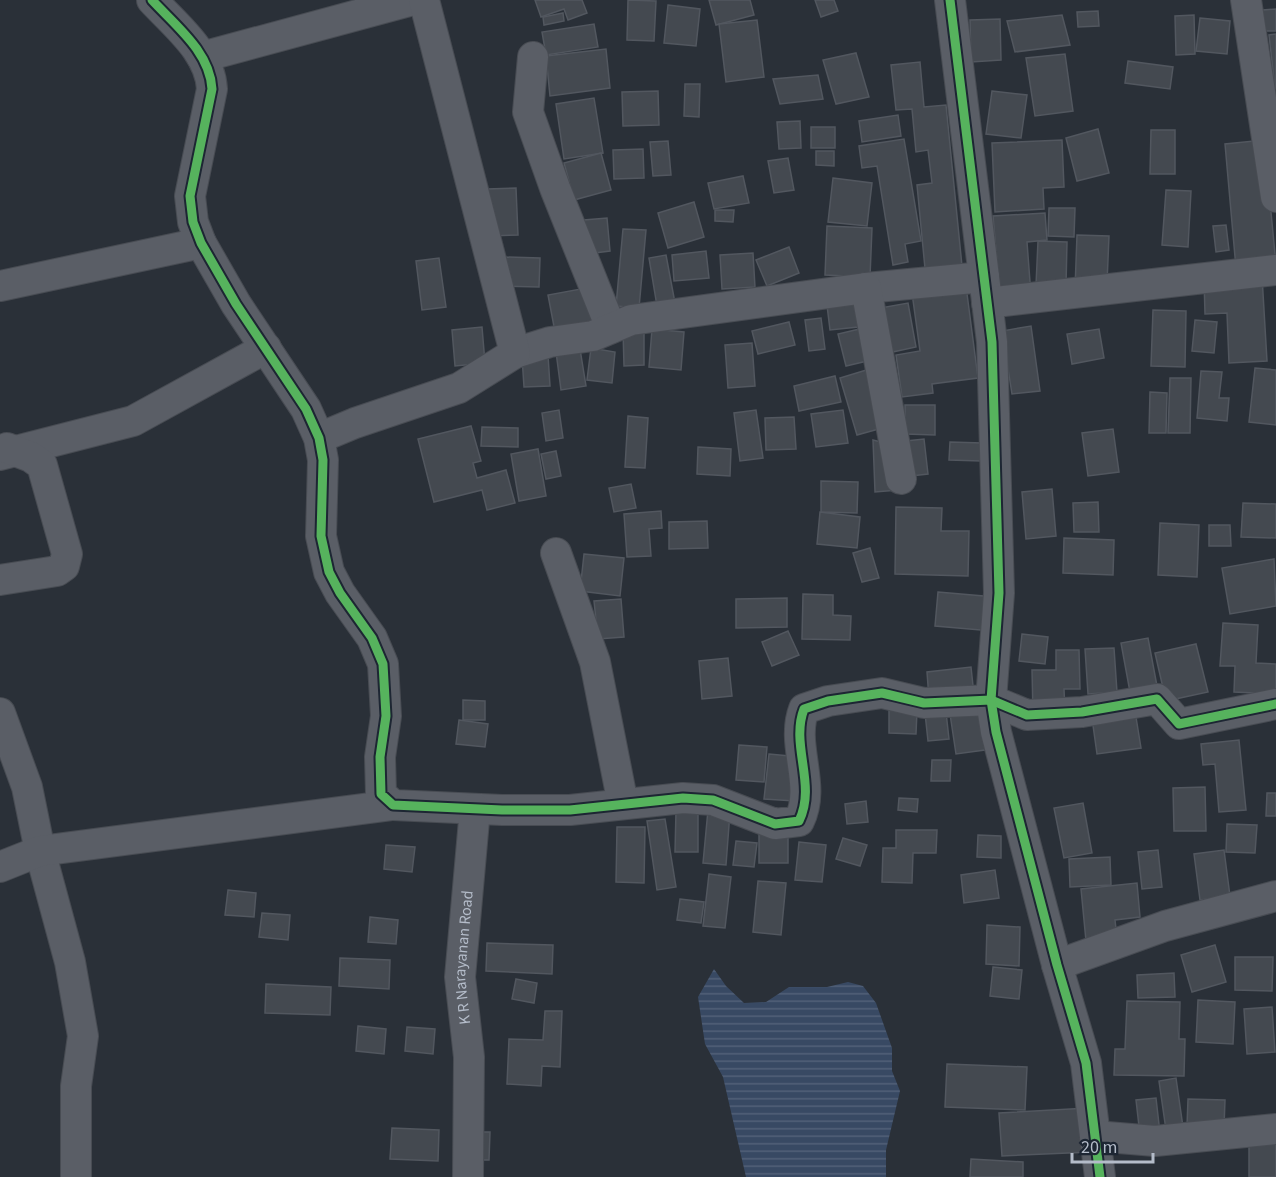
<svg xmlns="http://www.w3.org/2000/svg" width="1276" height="1177" font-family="'Source Sans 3',sans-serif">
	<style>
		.water { fill: url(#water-rules) }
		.building { fill: #444950; stroke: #52575f; stroke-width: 1.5 }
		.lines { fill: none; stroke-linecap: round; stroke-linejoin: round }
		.minor-casing { stroke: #484c53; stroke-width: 32 }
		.minor { stroke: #5a5e66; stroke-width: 30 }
		.cycleway-casing { stroke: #1d2633; stroke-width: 13 }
		.cycleway { stroke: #56b35d; stroke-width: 9 }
		.labels { text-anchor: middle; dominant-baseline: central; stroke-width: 5; stroke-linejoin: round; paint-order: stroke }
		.street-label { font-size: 16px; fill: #b4bcc9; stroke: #1d2633 }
	</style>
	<defs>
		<pattern id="water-rules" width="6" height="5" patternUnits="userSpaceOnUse" patternTransform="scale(1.5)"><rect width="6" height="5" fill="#384963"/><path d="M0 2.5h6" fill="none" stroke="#526178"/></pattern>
	</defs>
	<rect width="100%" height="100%" fill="#2a3038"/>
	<polygon class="water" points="714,969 726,986 744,1003 766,1002 789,987 827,987 848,982 863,986 876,1003 892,1048 892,1071 900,1091 886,1150 886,1177 746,1177 723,1077 705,1044 698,997"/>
	<g class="building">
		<polygon points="535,0 582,0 587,13 568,20 564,9 541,17"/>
		<polygon points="628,0 656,1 654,41 627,40"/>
		<polygon points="709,0 750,0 754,15 716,25"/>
		<polygon points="815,0 834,0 838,11 821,17"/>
		<polygon points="668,5 700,9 696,46 664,43"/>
		<polygon points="1276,9 1276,31 1264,31 1263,10"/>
		<polygon points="1098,11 1099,26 1078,27 1077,12"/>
		<polygon points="563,13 564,21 544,25 543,17"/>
		<polygon points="1062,15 1070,45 1015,52 1007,21"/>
		<polygon points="1194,15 1195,54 1176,55 1175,16"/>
		<polygon points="1200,18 1230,21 1227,54 1196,51"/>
		<polygon points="1000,19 1001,60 971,62 970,20"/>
		<polygon points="757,20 764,77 726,82 719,24"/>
		<polygon points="594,24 598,47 546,55 542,32"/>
		<polygon points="1276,34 1276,88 1275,89 1269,35"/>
		<polygon points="606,49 610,88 550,96 546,56"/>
		<polygon points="856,53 869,97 836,104 823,60"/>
		<polygon points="1065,54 1073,111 1035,116 1026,58"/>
		<polygon points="1128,61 1173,67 1170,89 1125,83"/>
		<polygon points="920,62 924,107 946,105 963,276 926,279 917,185 932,183 928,150 916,152 912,109 896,110 891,65"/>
		<polygon points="818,75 823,99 780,104 773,79"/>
		<polygon points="685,84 700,84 699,117 684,116"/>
		<polygon points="658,91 659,125 623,126 622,92"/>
		<polygon points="992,91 1027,95 1021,138 986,134"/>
		<polygon points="594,98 603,153 564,159 556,104"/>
		<polygon points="898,115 901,136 862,142 859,121"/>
		<polygon points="800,121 801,148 779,149 777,122"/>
		<rect x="811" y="127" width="24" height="21"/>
		<polygon points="1098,129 1109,173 1077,181 1066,138"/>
		<polygon points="1151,130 1175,130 1175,174 1150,174"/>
		<polygon points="904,139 921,241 905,244 908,262 893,265 877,166 862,168 859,146"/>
		<polygon points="1062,140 1064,187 1043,188 1044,209 995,212 992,143"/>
		<polygon points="1264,140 1276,264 1236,268 1225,144"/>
		<polygon points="668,141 671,175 653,176 650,142"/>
		<polygon points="643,149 644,178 614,179 613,150"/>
		<polygon points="816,151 834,151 834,166 816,165"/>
		<polygon points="601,153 611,190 574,200 564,163"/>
		<polygon points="788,158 794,190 774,193 768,161"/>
		<polygon points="743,176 749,203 714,209 708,183"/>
		<polygon points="833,178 872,183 867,226 828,222"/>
		<polygon points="516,188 518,235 488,236 487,189"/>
		<polygon points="1166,190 1191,191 1188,247 1162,245"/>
		<polygon points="694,202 704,237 668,248 658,213"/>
		<polygon points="1049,208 1075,208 1074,237 1048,236"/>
		<polygon points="715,210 734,210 733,222 715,221"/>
		<polygon points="1045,213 1047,240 1027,242 1031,295 1000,297 993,216"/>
		<polygon points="607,218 610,251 587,254 584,220"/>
		<polygon points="1226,225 1229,250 1216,252 1213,226"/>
		<polygon points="827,226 872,228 870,277 825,275"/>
		<polygon points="623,229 646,230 639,308 616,306"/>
		<polygon points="1077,235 1109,236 1107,283 1075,289"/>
		<polygon points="1038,241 1067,242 1066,286 1036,285"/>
		<polygon points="789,247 799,273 767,286 756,260"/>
		<polygon points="706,251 709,278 674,281 672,255"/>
		<polygon points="753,253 755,287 722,289 720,255"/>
		<polygon points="666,255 675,303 657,306 649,258"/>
		<polygon points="504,257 540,258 539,287 503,286"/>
		<polygon points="439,258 446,307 422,310 416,261"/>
		<polygon points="1262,276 1267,361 1229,363 1227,313 1205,314 1204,279"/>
		<polygon points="966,286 978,378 932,384 933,393 902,397 896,355 920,351 912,293"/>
		<polygon points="586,288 594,329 556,337 548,295"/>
		<polygon points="854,294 858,327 830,330 826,297"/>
		<polygon points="908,303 916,347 888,353 880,308"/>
		<polygon points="1153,310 1186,311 1185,367 1151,366"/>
		<polygon points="821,318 825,349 809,351 805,320"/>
		<polygon points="1195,320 1217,322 1214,353 1192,351"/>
		<polygon points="789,322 795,345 758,354 752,331"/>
		<polygon points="1031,326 1040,391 1012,394 1002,331"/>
		<polygon points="482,327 485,363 455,366 452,330"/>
		<polygon points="868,327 876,359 846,366 838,334"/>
		<polygon points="652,329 684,332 681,370 649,367"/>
		<polygon points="1099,329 1104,358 1072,364 1067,334"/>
		<polygon points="623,330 644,330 644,365 624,366"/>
		<polygon points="752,343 755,386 728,388 725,345"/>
		<polygon points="591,348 615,352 612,383 587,380"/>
		<polygon points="580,349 586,386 561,390 556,352"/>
		<polygon points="548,355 550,386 524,387 522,357"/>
		<polygon points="873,368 886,427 857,435 840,378"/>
		<polygon points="1255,368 1276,370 1276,425 1249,422"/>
		<polygon points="1201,371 1222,372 1219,398 1229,398 1227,421 1197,418"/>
		<polygon points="835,376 841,402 799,411 794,386"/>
		<polygon points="1170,378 1191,378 1190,433 1168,433"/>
		<polygon points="1150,392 1167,393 1166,433 1149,433"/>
		<polygon points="905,405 935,405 935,435 905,434"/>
		<polygon points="559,410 563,438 546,441 542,413"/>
		<polygon points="756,410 763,458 740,461 734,413"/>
		<polygon points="843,410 848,443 816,447 811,414"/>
		<polygon points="628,416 648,418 645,468 625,467"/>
		<polygon points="794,417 796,449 766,450 765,418"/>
		<polygon points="471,426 481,461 473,463 477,478 506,470 515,503 487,510 482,490 434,502 418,439"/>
		<polygon points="482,427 518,428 518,447 481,446"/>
		<polygon points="1113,429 1119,472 1088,476 1082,433"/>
		<polygon points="924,439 928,474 911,476 906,441"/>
		<polygon points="873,440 889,444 898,490 875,492"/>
		<polygon points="950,442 982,443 981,461 949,460"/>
		<polygon points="698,447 731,449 730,476 697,474"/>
		<polygon points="538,449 546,496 519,501 511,454"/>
		<polygon points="556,451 561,476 546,479 541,454"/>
		<polygon points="821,481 858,482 857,513 821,512"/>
		<polygon points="631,484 636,508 614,512 609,488"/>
		<polygon points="1052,489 1056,536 1026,539 1022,492"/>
		<polygon points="1098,502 1099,532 1074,532 1073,503"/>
		<polygon points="1243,503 1276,504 1276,538 1241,537"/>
		<polygon points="896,507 942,508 941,531 969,531 968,576 895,574"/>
		<polygon points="661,511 662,528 649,529 651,556 627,557 624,514"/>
		<polygon points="820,512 860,517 857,548 817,544"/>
		<polygon points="707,521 708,548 669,549 669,522"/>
		<polygon points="1160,523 1199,525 1197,577 1158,575"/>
		<polygon points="1209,525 1230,525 1231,546 1209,546"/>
		<polygon points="1064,538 1114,540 1113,575 1063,573"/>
		<polygon points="870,548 879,578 862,582 853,553"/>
		<polygon points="584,554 624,558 620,596 580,591"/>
		<polygon points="1274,559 1276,606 1230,614 1222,568"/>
		<polygon points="938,592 995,597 992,631 935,626"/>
		<polygon points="803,594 833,595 833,615 851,616 850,640 802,639"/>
		<polygon points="787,598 787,627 736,628 736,599"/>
		<polygon points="621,599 624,637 598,639 594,601"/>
		<polygon points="1223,623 1258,625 1256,663 1276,664 1276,694 1234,692 1235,666 1220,666"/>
		<polygon points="788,631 799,655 772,666 762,642"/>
		<polygon points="1022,634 1048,637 1045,664 1019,661"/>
		<polygon points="1148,638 1157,686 1130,692 1121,643"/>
		<polygon points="1196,644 1208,692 1166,701 1155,653"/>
		<polygon points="1114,648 1117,692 1088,694 1085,649"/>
		<polygon points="1056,650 1079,650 1080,689 1064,689 1065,712 1033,713 1032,670 1056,670"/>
		<polygon points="728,658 732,696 702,699 699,661"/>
		<polygon points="971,667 974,695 929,699 927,672"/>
		<polygon points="463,700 485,701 485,720 463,720"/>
		<polygon points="986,709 992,749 956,754 950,714"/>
		<polygon points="889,710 917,711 916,734 889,733"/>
		<polygon points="1135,711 1141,748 1097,754 1092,718"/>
		<polygon points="946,712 949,739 928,741 925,713"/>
		<polygon points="459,720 488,724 485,747 456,744"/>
		<polygon points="1239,740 1246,810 1219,812 1215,764 1203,765 1201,744"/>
		<polygon points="739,745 767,747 764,782 736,780"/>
		<polygon points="769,754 800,757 795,801 764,799"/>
		<polygon points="932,760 951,760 950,781 931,781"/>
		<polygon points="1205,787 1206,831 1174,831 1173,788"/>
		<polygon points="1267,793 1276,793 1276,816 1266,816"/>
		<polygon points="899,798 918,799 917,812 898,810"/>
		<polygon points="866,801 868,822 847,824 845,804"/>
		<polygon points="1083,803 1092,853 1064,858 1054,808"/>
		<polygon points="708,810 730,812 726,865 703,863"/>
		<polygon points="676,811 698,811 698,852 675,852"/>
		<polygon points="665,819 676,887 657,890 647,821"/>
		<polygon points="1227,824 1257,825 1255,853 1226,852"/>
		<polygon points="617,827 645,827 644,883 616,882"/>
		<polygon points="896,830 937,830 936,853 913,853 912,883 882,882 883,848 896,848"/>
		<rect x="759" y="832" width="29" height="31"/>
		<polygon points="978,835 1001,836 1001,858 977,857"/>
		<polygon points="843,838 867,845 860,866 836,859"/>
		<polygon points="736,841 757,843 754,867 733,865"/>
		<polygon points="799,842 826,845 822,882 795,880"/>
		<polygon points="386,845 415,847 412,872 384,869"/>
		<polygon points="1158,850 1162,887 1142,889 1138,852"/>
		<polygon points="1224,850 1230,896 1200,900 1194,854"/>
		<polygon points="1110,857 1111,885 1070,887 1069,859"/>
		<polygon points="995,870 999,898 964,903 961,875"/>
		<polygon points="709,874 731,877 725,928 703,926"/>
		<polygon points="758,881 786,883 781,935 753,932"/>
		<polygon points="1137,883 1140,917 1115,920 1117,938 1086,941 1081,889"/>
		<polygon points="228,890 256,893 254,917 225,915"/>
		<polygon points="680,899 704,902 701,923 677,920"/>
		<polygon points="262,913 290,915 288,940 259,937"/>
		<polygon points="370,917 398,920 396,944 368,942"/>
		<polygon points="987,925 1020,927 1019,966 986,964"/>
		<polygon points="487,943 553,945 552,974 486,971"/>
		<polygon points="1215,945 1226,982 1192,992 1181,955"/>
		<polygon points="1235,957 1273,957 1272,991 1235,990"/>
		<polygon points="340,958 390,960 389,989 339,986"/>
		<polygon points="993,967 1022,970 1019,999 990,996"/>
		<polygon points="1174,973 1175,997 1138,998 1137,975"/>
		<polygon points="516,979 537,983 534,1003 512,999"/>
		<polygon points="266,984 331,987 330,1015 265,1013"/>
		<polygon points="1198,1000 1235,1002 1233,1044 1196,1042"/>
		<polygon points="1127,1001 1180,1002 1179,1039 1185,1039 1184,1076 1114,1075 1115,1049 1125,1049"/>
		<polygon points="1272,1007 1275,1052 1247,1054 1244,1009"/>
		<polygon points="545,1011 562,1011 560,1067 542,1066 541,1086 507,1084 509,1039 543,1040"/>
		<polygon points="358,1026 386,1029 384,1054 356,1051"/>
		<polygon points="407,1027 435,1029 433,1054 405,1051"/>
		<polygon points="947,1064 1027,1067 1025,1110 945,1107"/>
		<polygon points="1176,1078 1183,1127 1166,1130 1159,1081"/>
		<polygon points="1156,1098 1160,1133 1140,1135 1136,1100"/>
		<polygon points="1188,1099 1225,1100 1224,1127 1187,1126"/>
		<polygon points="1088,1108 1091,1152 1002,1156 999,1113"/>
		<polygon points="392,1128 439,1130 438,1161 390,1159"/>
		<polygon points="472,1132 490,1132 489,1160 471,1160"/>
		<rect x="1249" y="1137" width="27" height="40"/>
		<polygon points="971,1159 1023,1162 1023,1177 970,1177"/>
	</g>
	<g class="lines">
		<g class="minor-casing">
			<g id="minor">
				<path d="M152,0c24,26 58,52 60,89l-22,107 3,26 8,21 35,61 70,105 13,29 4,22 -2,76 8,36 11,21 32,45 11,26 3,52 -6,41 1,37 12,11 109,5h68l113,-12 30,2 62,24 24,-3c18,-36 -9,-76 5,-112l24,-8 54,-8 42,10 67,-3 36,15 55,-3 75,-13 22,25 97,-20"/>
				<polyline points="950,0 992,342 999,593 991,700 996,732 1057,965 1086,1063 1100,1177"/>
				<polyline points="1246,0 1276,197"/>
				<polyline points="202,57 413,0"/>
				<polyline points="533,57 528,112 555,188 611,328"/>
				<polyline points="0,286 201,243"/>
				<polyline points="866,288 984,277"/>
				<polyline points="987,303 1276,270"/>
				<polyline points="515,353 550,342 593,336 631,320 866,288 901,479"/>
				<polyline points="319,438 355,423 459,388 515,353 424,0"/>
				<polyline points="0,455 133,421 266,348"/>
				<polyline points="556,553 595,662 623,804"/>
				<polyline points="0,580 57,571 64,566 67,554 42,465 31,457 7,448"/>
				<polyline points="0,713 27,787 40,851 70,962 83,1036 76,1086 76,1177"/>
				<polyline points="0,867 40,851 393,805"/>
				<polyline points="1057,965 1165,926 1276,896"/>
				<polyline points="1095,1136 1155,1141 1276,1129"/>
				<path id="s1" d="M468,1177l1,-120 -9,-80 15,-168"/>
			</g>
		</g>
		<use href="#minor" class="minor"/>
		<g class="cycleway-casing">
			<g id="cycleway">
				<path d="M152,0c24,26 58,52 60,89l-22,107 3,26 8,21 35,61 70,105 13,29 4,22 -2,76 8,36 11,21 32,45 11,26 3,52 -6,41 1,37 12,11 109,5h68l113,-12 30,2 62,24 24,-3c18,-36 -9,-76 5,-112l24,-8 54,-8 42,10 67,-3 36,15 55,-3 75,-13 22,25 97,-20"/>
				<polyline points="950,0 992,342 999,593 991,700 996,732 1057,965 1086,1063 1100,1177"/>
			</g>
		</g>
		<use href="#cycleway" class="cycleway"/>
	</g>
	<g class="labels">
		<g class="street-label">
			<text stroke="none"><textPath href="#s1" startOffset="220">K R Narayanan Road</textPath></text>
		</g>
	</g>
	<path d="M1072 1153v9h81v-9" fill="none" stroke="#b4bcc9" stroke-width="3"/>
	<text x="1081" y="1153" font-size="18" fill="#b4bcc9" stroke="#1d2633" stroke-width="4.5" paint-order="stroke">20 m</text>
</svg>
